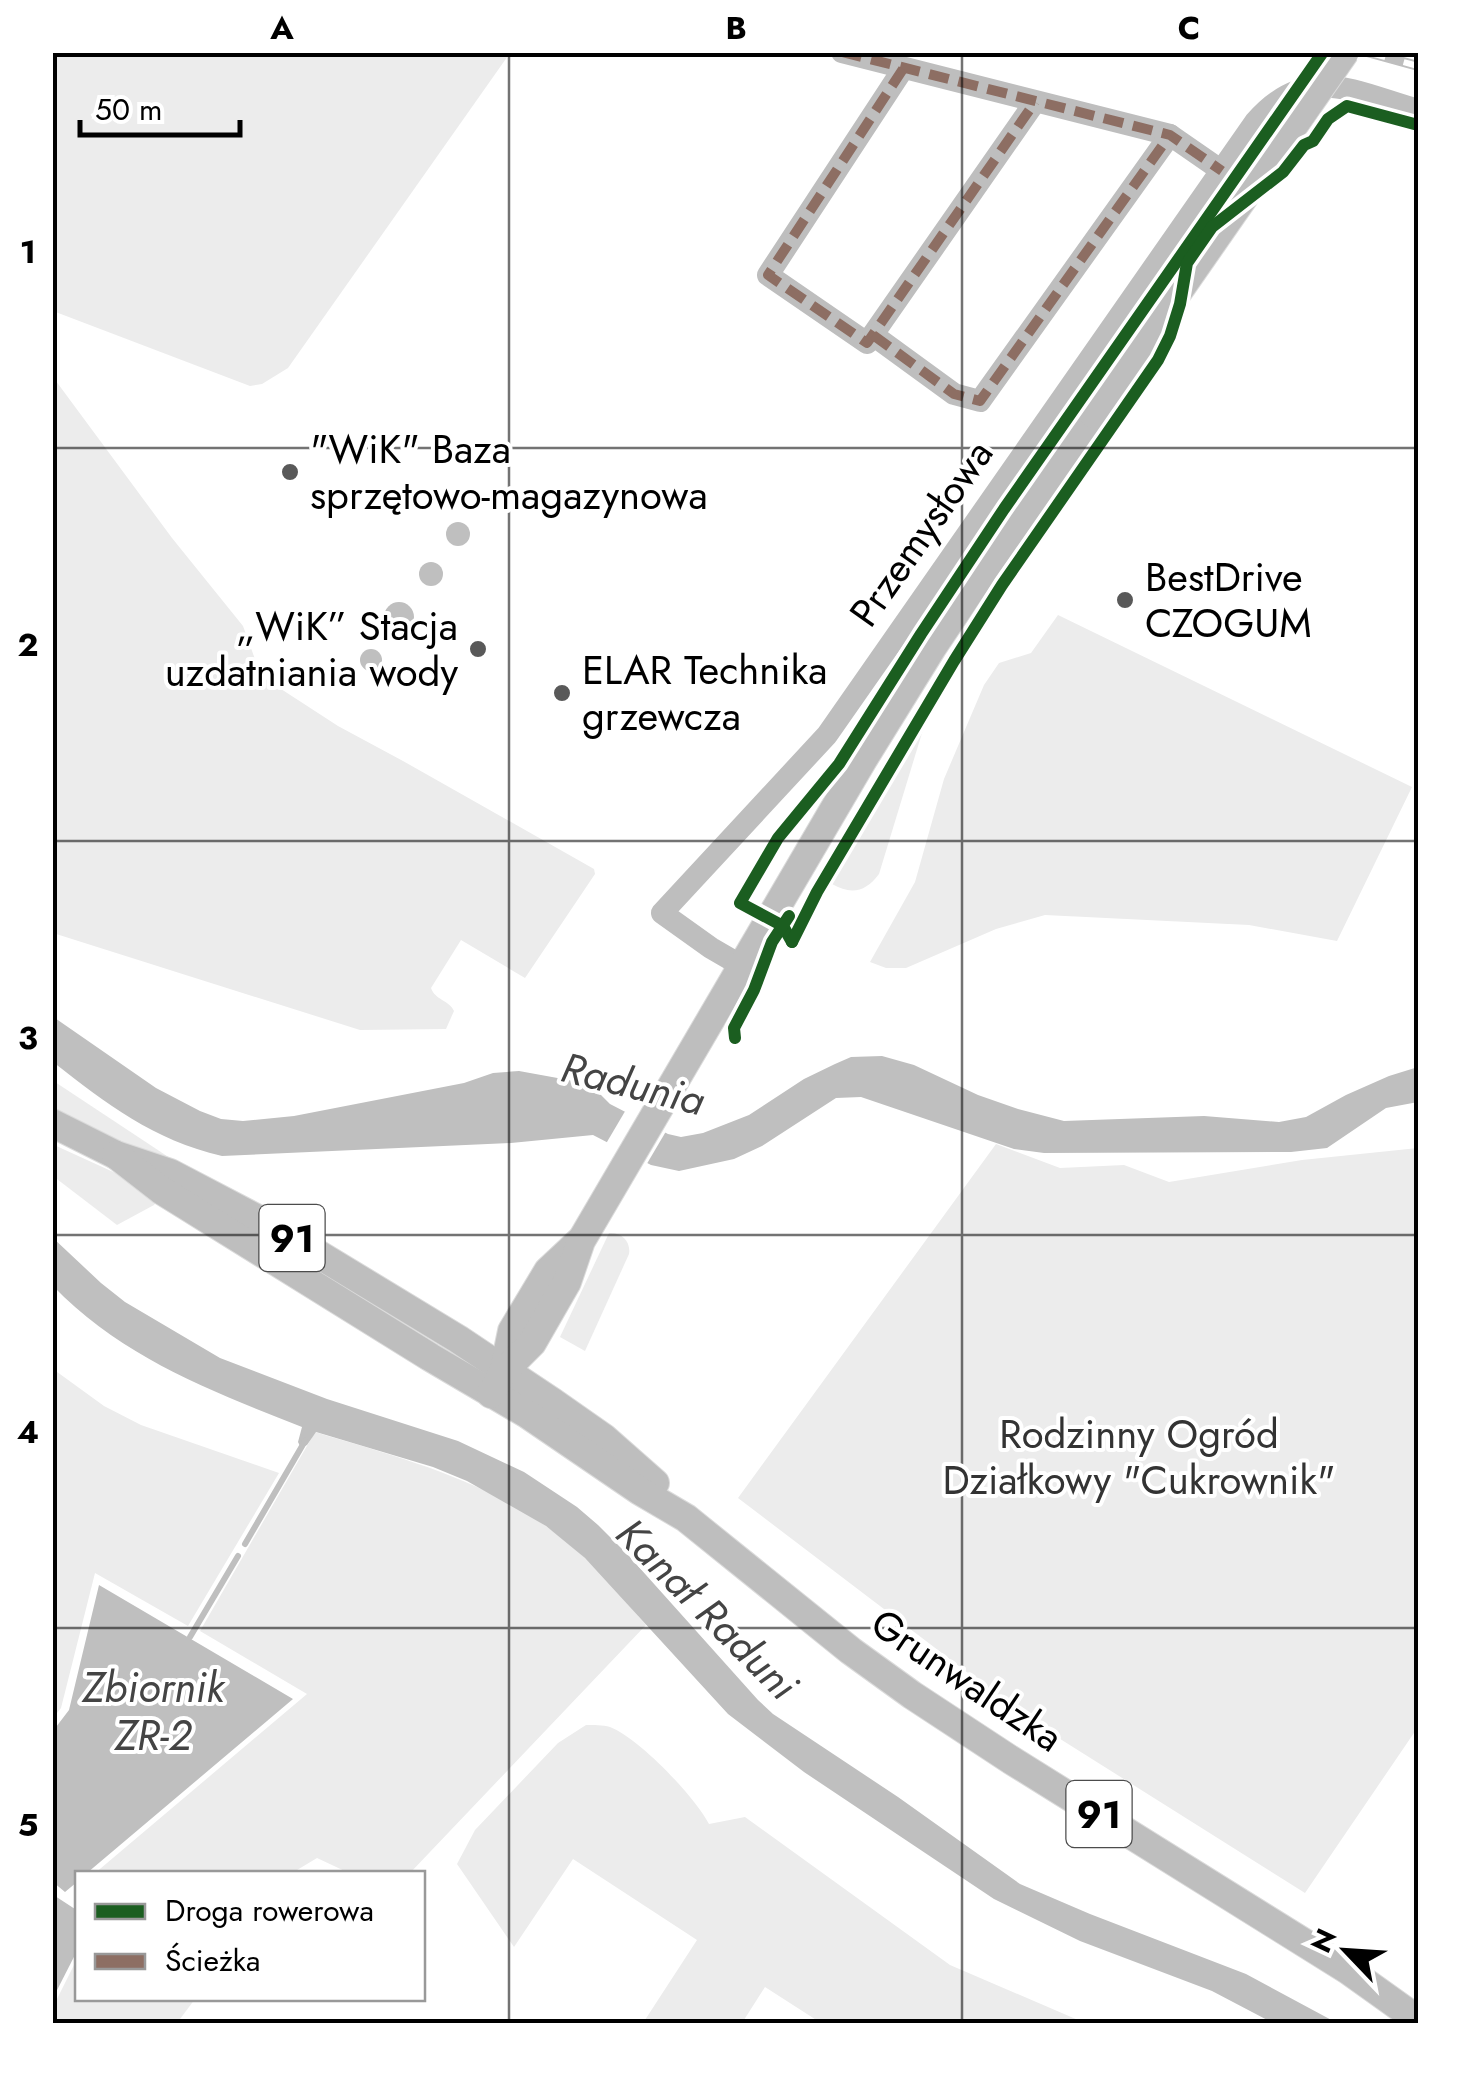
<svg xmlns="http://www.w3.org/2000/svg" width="1471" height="2076" font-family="Jost,sans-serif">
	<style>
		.green { fill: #ececec }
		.water { fill: #bfbfbf }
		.pier { fill: #fff }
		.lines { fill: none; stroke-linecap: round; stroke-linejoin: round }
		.stream { stroke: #bfbfbf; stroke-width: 6 }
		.major-casing { stroke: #dbdbdb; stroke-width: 30 }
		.minor { stroke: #bebebe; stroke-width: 22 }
		.major { stroke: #bebebe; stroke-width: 28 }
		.rail-casing { stroke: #bebebe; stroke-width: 10 }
		.rail { stroke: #fff; stroke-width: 6; stroke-dasharray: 19; stroke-linecap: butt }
		.major-bridge-casing { stroke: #dbdbdb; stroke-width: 30; stroke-linecap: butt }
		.major-bridge { stroke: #bebebe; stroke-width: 28 }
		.quiet { stroke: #8d6e63; stroke-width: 10; stroke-dasharray: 20 10; stroke-linecap: butt }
		.cycleway-casing { stroke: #fff; stroke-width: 19 }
		.cycleway { stroke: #1b5e20; stroke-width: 12 }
		.grid { fill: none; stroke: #000; stroke-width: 2.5; stroke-opacity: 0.55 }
		.poi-dot { fill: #595959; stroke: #fff; stroke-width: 4 }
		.labels { text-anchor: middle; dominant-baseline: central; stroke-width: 8; stroke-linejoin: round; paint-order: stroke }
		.shield { fill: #fff; stroke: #4c4c4c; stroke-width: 2.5 }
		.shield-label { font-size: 38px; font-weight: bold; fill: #000 }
		.poi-label { font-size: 40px; fill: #000; stroke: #fff; text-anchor: start }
		.street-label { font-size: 40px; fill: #000; stroke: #fff }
		.park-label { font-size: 40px; fill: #333; stroke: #fff }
		.water-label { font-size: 42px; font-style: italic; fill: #444; stroke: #fff }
		.neatline { fill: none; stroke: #000; stroke-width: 4 }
		.grid-label { font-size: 32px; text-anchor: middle; font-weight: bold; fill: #000 }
	</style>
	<rect width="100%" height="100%" fill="#fff"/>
	<g class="green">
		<polygon points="52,53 53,52 510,53 288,368 262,384 250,386 53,311"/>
		<path d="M53,377l119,161 71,88 18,50 77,50 65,35 191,108 1,5 -70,104 -64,-38 -30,48c4,12 18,12 23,23l-8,18 -86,1 -307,-97z"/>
		<polygon points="1058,615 1412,787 1337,941 1249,925 1045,915 996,929 906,968 886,968 870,962 915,882 944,779 984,685 999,663 1031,653"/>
		<path d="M946,685l-24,48 -43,141c-13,18 -28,21 -47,10z"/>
		<polygon points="52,1080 182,1166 147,1154 53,1108"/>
		<polygon points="52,1144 133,1181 157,1201 154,1205 117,1225 53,1176"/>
		<polygon points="996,1144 1060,1168 1124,1165 1169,1182 1302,1160 1418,1148 1418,1727 1305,1893 1030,1720 738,1498"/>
		<path d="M609,1233c13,-1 22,9 20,21l-44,97 -25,-14z"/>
		<polygon points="53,1369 104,1406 141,1425 279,1473 188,1626 95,1573 61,1708 53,1718"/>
		<path d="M315,1432c99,30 190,52 269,125 22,21 42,45 62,68l-236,248h-61l-32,-15 -25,15 -198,1 213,-180 -107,-63z"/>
		<path d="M586,1725c7,0 17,0 24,2 30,12 84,69 99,97l36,-7 205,148 135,58h-264l-56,-36 -23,36h-99l54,-83 -124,-81 -59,88 -57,-83 18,-34 83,-87z"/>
		<polygon points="77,1959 78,1998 195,1999 177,2023 53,2023 53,2007"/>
	</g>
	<g class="water">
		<circle cx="458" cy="534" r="12"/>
		<circle cx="431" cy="574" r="12"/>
		<circle cx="399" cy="617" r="15"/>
		<circle cx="371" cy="660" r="11"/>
		<path d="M52,1016l104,72 44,23 21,8 22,2 51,-5 170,-33 29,-10 26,-2 55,10 27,14 9,9 58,30 13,3 22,-4 46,-18 55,-36 31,-15 16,-7 31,-1 32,9 64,30 40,14 46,12 140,-5 75,6 27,-5 40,-22 43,-19 29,-9v35l-32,6 -59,40 -36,4 -247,1 -30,-4 -153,-52 -25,1 -74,48 -28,13 -55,12 -28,-6 -58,-30 -82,8 -289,13c-69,-16 -115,-52 -169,-94z"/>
		<path d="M52,1237l49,46 24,19 95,56 107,41 131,42 66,31 53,35 21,18 31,31 129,144 15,14 125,83 122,87 70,30 156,60 91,49h-64l-61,-32 -132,-50 -86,-42 -190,-127 -76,-58 -143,-156 -39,-32 -79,-45 -34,-14 -117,-35 -9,13 -6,3 -3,-6 4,-15c-91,-36 -179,-69 -249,-141z"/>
		<polygon points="99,1585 293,1699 87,1873 78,1874 77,1882 65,1892 53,1882 53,1731 69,1710"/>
		<polygon points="52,1894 78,1911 77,1951 53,1998"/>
	</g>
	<polygon class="pier" points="627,1108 668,1128 645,1167 604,1147"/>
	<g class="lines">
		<g class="stream">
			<polyline points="245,1544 305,1441"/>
			<polyline points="190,1637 238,1556"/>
		</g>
		<g class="major-casing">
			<g id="major">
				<polyline points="52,1123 116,1155 170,1173 275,1228 458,1339 554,1403 604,1438 655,1483"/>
				<polyline points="116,1155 161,1190 430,1357 527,1414 640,1491 686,1518 851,1651 912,1695 1011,1760 1348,1970 1418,2020"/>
				<polyline points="504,1370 512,1331 548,1271 579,1242"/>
				<polyline points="491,1394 504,1371 532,1343 567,1282 581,1241 864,758 932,648 991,560 1093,414"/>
			</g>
		</g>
		<g class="minor">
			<polyline points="842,52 1170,135 1222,171"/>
			<polyline points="903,69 768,275 867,343 1035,102"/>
			<polyline points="873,335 954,394 980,401 1170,135"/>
			<path d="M742,966l-31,-18 -49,-35 165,-178 428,-613c52,-60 99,-30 163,-12"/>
		</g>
		<use href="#major" class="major"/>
		<g class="rail-casing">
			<polyline id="rail" points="1367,52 1418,66"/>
		</g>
		<use href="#rail" class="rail"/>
		<g class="major-bridge-casing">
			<polyline id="major-bridge" points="1093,414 1345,52"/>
		</g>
		<use href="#major-bridge" class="major-bridge"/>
		<g class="quiet">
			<polyline points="842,52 1170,135 1222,171"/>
			<polyline points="903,69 768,275 867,343 1035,102"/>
			<polyline points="873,335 954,394 980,401 1170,135"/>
		</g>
		<g class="cycleway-casing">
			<g id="cycleway">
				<polyline points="792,942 783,926 740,903 778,838 839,764 921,634 1004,509 1323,52"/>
				<polyline points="792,942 817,892 954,661 1002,585 1158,360 1170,336 1180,304 1187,263 1212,227 1283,172 1304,145 1313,141 1328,119 1347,106 1418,125"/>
				<polyline points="735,1038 734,1028 754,990 772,942 789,916"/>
			</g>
		</g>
		<use href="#cycleway" class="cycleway"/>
	</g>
	<path class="grid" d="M509,52v1972M962,52v1972M52,448h1366M52,841h1366M52,1235h1366M52,1628h1366"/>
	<g class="poi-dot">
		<circle cx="290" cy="472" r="10"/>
		<circle cx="1125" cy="600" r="10"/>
		<circle cx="478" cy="649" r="10"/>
		<circle cx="562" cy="693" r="10"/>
	</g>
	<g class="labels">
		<g class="shield">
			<rect x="259.5" y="1205" width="65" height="66" rx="8"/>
			<rect x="1066.5" y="1781" width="65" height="66" rx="8"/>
		</g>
		<g class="shield-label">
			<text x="292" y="1238">91</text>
			<text x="1099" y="1814">91</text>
		</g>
		<g class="poi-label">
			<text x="310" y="449">"WiK" Baza<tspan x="310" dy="46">sprzętowo-magazynowa</tspan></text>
			<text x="1145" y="577">BestDrive<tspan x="1145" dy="46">CZOGUM</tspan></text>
			<text x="458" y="626" text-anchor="end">„WiK” Stacja<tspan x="458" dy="46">uzdatniania wody</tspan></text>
			<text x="582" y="670">ELAR Technika<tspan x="582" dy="46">grzewcza</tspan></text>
		</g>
		<g class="street-label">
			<text transform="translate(921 533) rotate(-55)">Przemysłowa</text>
			<text transform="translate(967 1680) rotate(34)">Grunwaldzka</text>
		</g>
		<g class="park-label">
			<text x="1139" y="1434">Rodzinny Ogród<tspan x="1139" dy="46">Działkowy "Cukrownik"</tspan></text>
		</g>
		<g class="water-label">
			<text transform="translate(633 1084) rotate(14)">Radunia</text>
			<text transform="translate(707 1609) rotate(45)">Kanał Raduni</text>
			<text x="153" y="1687">Zbiornik<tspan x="153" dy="48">ZR-2</tspan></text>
		</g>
	</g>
	<rect width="1471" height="2076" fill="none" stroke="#ffffff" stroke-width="110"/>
	<rect x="75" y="1871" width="350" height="130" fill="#ffffff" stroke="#999999" stroke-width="2.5"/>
	<rect x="95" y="1904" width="50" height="15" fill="#1b5e20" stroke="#999999" stroke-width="2.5"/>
	<text x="165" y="1921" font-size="30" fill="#000000">Droga rowerowa</text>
	<rect x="95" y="1954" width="50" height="15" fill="#8d6e63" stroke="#999999" stroke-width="2.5"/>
	<text x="165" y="1971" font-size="30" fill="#000000">Ścieżka</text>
	<g transform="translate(1346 1951) rotate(295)" stroke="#ffffff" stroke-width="8" paint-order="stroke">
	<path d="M0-8L18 38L0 25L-18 38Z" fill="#000000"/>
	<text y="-15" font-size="28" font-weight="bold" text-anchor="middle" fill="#000000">N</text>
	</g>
	<path d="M80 120v15h160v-15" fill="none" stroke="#000000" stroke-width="5"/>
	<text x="95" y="120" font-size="30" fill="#000000" stroke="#ffffff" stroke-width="8" paint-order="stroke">50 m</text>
	<rect x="55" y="55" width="1361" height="1966" class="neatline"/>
	<g class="grid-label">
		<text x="282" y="39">A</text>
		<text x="736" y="39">B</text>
		<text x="1189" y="39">C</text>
		<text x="28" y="263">1</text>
		<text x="28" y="656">2</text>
		<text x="28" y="1049">3</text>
		<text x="28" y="1443">4</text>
		<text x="28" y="1836">5</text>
	</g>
</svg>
